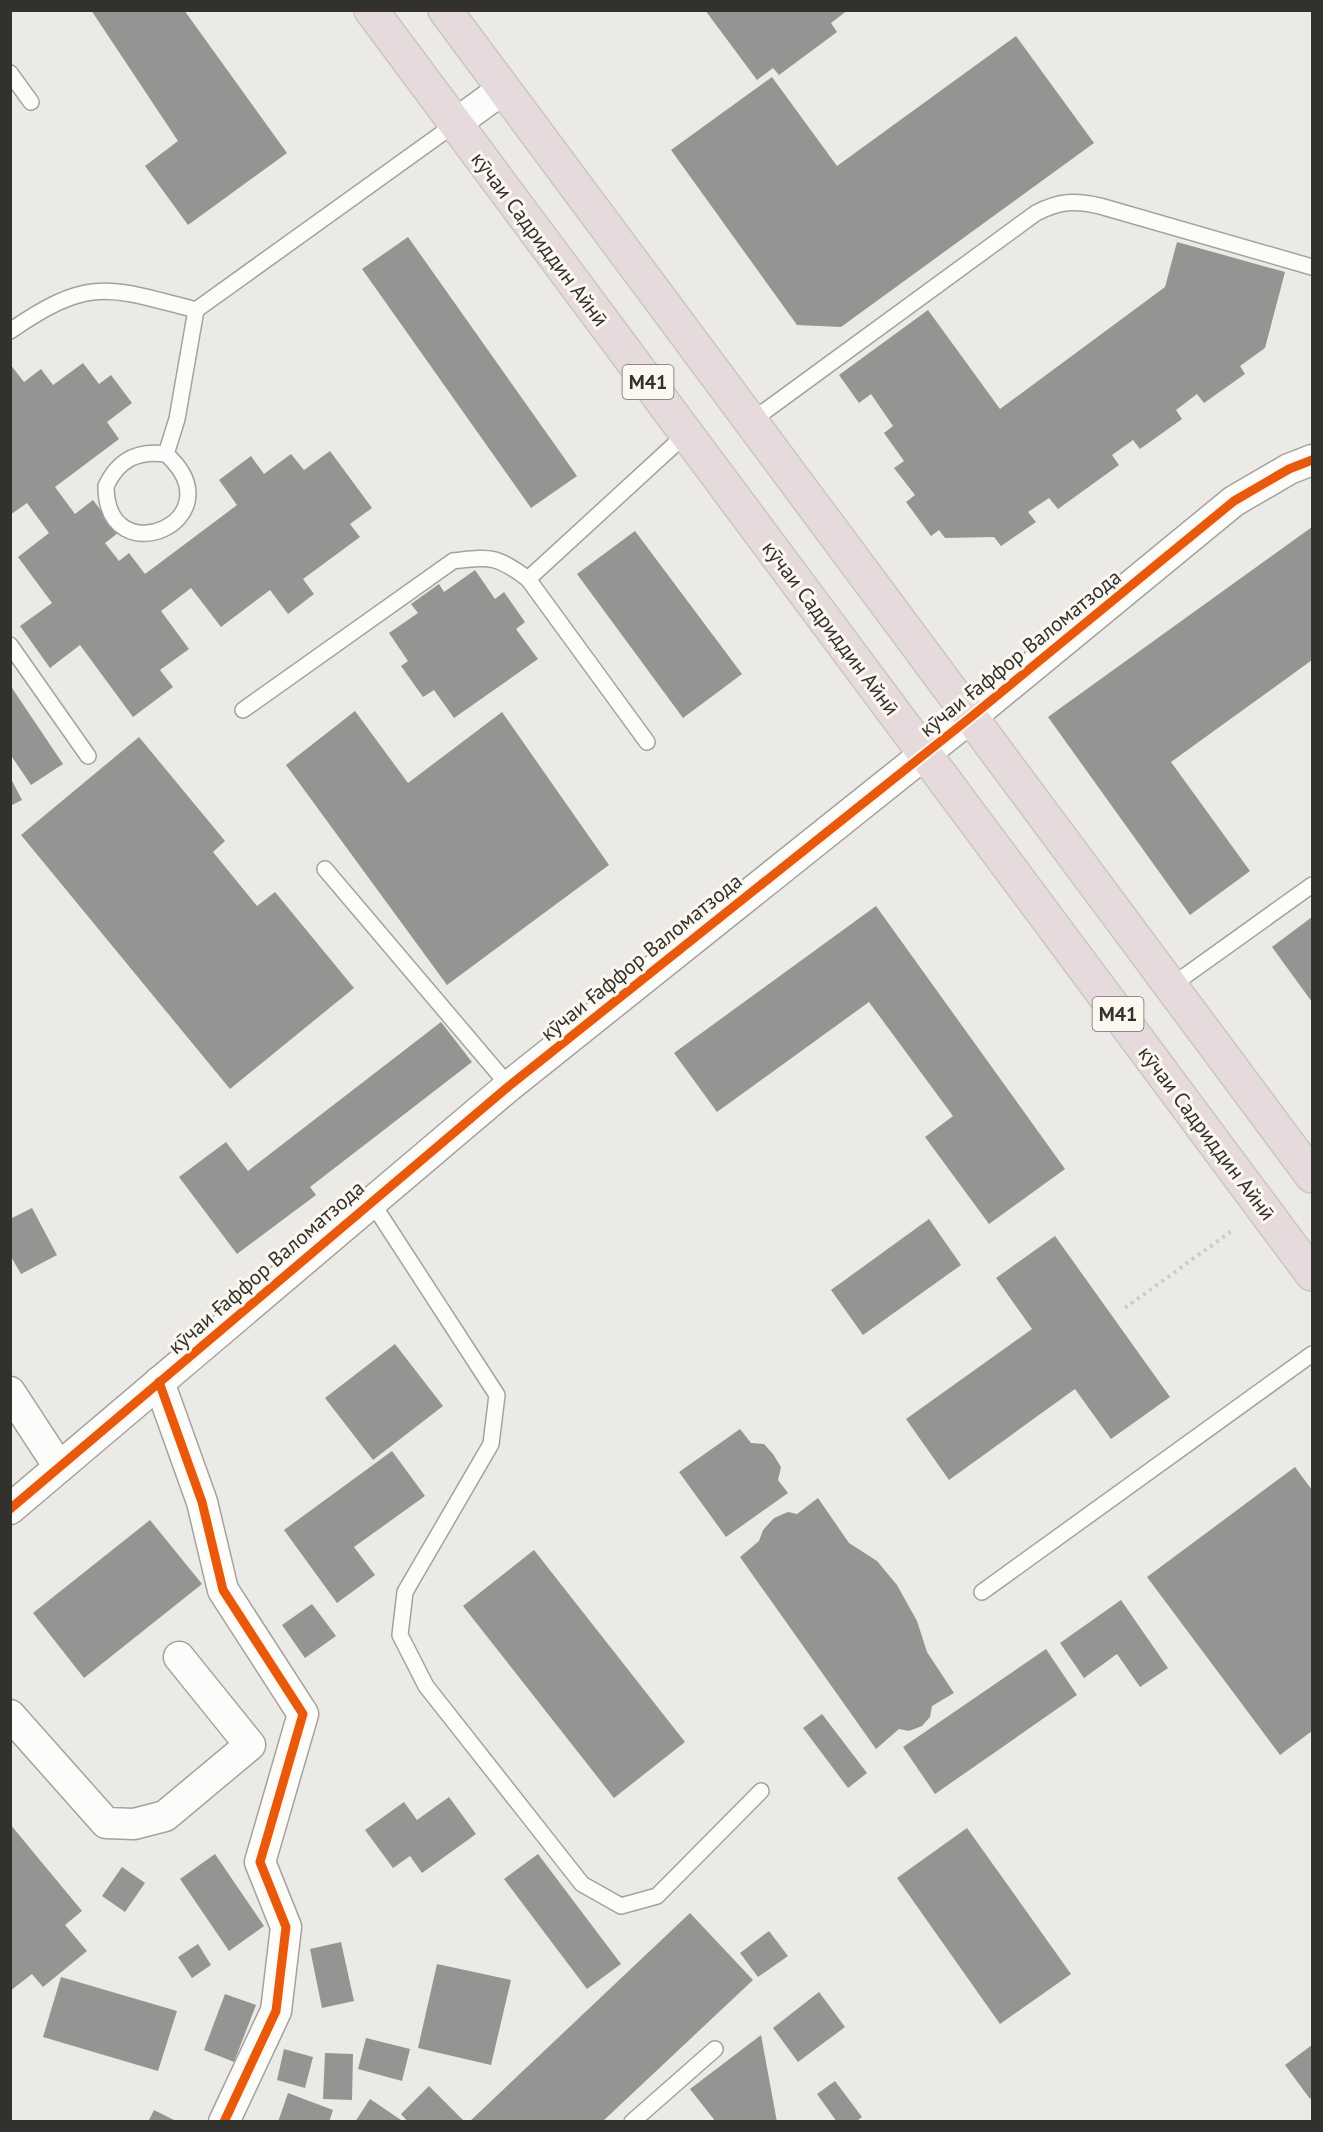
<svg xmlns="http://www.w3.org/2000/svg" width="1323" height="2132" font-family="'PT Sans',sans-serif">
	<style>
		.building { fill: #969492 }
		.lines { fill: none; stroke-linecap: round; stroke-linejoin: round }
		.lane-casing { stroke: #a4a29f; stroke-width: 18 }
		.street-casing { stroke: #a4a29f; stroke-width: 33 }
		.highway-casing { stroke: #c7c7c4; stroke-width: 36 }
		.path { stroke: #cccbca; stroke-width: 4; stroke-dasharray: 3 4.5; stroke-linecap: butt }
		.lane { stroke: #fcfcfb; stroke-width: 15 }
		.street { stroke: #fcfcfb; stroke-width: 30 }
		.highway { stroke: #e7dadd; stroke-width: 33 }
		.cycleway-casing { stroke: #fcf8f0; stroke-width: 13 }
		.cycleway { stroke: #e8590c; stroke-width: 9 }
		.labels { text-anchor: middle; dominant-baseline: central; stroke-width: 6; stroke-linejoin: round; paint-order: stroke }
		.shield { fill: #fcf8f0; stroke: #6f6d68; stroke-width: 1.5 }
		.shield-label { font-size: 20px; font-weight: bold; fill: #32312e }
		.street-label { font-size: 21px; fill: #32312e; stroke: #fcf8f0 }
	</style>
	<rect width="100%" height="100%" fill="#eceae6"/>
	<g class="building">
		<polygon points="91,10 184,10 287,153 188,225 145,166 178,141"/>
		<polygon points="705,10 848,10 831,23 837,32 779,75 773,68 757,80"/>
		<polygon points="1016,36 1094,143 841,327 797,325 671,150 772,77 837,166"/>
		<polygon points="408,237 577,476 531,508 362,269"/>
		<polygon points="1177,242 1285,272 1265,348 1240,366 1245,374 1204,403 1197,394 1176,410 1182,419 1140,449 1133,440 1112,455 1119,465 1058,509 1049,498 1028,512 1036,522 1001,546 994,537 945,538 939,530 931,536 906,502 915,495 894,468 904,461 884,433 893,426 871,394 859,403 839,375 928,310 1000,409 1165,287"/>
		<polygon points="83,363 99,384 111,375 132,403 107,422 119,439 55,487 75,514 93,500 118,533 105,543 119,561 129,553 145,574 237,505 219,480 251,456 264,474 291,454 304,470 330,451 372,508 350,524 360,537 303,579 314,594 288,614 270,590 221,627 191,588 161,611 189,649 160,670 173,687 133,717 80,645 50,668 20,626 52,603 18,557 49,533 27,503 10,515 10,364 24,382 41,369 53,385"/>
		<polygon points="1312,527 1312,660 1171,762 1250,871 1190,915 1048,717"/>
		<polygon points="635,531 742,674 683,718 577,574"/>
		<polygon points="475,570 495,599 504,592 525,622 516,629 538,659 454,718 434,690 423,697 401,666 408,661 389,633 418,613 411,604 439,584 444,592"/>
		<polygon points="10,685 63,764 31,785 10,754"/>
		<polygon points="355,711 408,783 502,712 609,865 447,985 286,765"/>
		<polygon points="139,737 225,841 213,852 257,906 275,892 354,988 230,1089 21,835"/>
		<polygon points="10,777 22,800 10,806"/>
		<polygon points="876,906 1065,1169 989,1224 925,1137 953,1116 869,1002 717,1112 674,1053"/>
		<polygon points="1312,917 1312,1002 1272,947"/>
		<polygon points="441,1022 472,1062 310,1187 316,1195 237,1254 179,1177 226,1142 248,1171"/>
		<polygon points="32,1208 57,1255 21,1274 10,1255 10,1219"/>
		<polygon points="929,1219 961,1265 863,1335 831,1290"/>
		<polygon points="1055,1236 1170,1397 1111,1439 1075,1389 949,1480 906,1419 1032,1329 996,1278"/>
		<polygon points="395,1344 443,1406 373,1460 325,1398"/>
		<polygon points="740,1429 751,1443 764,1444 773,1454 781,1467 778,1480 788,1493 726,1537 679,1472"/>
		<polygon points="392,1451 425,1496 354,1547 375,1575 337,1603 284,1530"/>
		<polygon points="1295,1467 1312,1490 1312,1731 1280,1755 1147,1577"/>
		<polygon points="818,1498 849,1543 877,1561 897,1585 917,1621 927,1652 954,1693 932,1706 930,1717 922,1726 909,1731 899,1729 876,1749 740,1557 759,1541 763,1530 774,1518 788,1512 797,1514"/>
		<polygon points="150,1520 202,1584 84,1678 33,1613"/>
		<polygon points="534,1550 685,1742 614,1798 463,1606"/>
		<polygon points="1121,1600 1168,1668 1140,1687 1117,1654 1084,1678 1060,1643"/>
		<polygon points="312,1604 336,1636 305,1658 282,1625"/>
		<polygon points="1046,1649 1077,1695 935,1794 903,1747"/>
		<polygon points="822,1714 867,1773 848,1788 803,1728"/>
		<polygon points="449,1797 476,1834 422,1873 410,1856 393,1868 365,1830 404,1802 417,1820"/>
		<polygon points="10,1824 82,1911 65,1925 87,1951 43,1987 32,1974 10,1991"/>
		<polygon points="967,1828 1071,1974 1000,2024 897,1878"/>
		<polygon points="215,1854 264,1926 229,1951 180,1879"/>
		<polygon points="538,1854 621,1964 587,1989 504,1879"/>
		<polygon points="122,1867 145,1883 125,1912 102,1896"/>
		<polygon points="690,1913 753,1980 602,2122 469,2122"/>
		<polygon points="769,1931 788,1956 758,1977 740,1953"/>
		<polygon points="341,1942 354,2001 322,2008 310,1949"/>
		<polygon points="198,1944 211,1965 192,1978 178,1957"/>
		<polygon points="437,1964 511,1980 491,2065 418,2048"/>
		<polygon points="61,1977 177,2011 158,2071 43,2037"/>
		<polygon points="819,1992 845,2027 798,2062 773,2028"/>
		<polygon points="225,1994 256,2005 234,2062 204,2050"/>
		<polygon points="761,2035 777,2122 716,2122 690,2089"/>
		<polygon points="366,2038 410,2049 402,2081 358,2069"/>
		<polygon points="1312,2045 1312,2097 1310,2099 1285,2065"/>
		<polygon points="284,2049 313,2057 305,2088 277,2080"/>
		<polygon points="325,2053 353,2054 352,2100 323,2099"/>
		<polygon points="835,2081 862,2117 856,2122 837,2122 817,2094"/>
		<polygon points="429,2086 463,2120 462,2122 408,2122 401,2114"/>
		<polygon points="288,2093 333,2110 329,2122 278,2122"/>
		<polygon points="370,2099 404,2122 355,2122"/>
		<polygon points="154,2110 178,2122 148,2122"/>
	</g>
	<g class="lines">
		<g class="lane-casing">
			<g id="lane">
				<polyline points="10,73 31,102"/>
				<path d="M10,331c80,-55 98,-44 186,-21l259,-186"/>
				<path d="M750,422l286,-209c23,-12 39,-13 64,-7l212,61"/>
				<path d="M166,454c-29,-4 -48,6 -60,32 0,91 133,34 60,-32l11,-35 19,-109"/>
				<polyline points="10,645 88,756"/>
				<path d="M243,710l210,-149c38,-4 43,-6 75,18"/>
				<polyline points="647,742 528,579 686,434"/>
				<polyline points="325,869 509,1086"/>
				<polyline points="1171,986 1312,885"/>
				<polyline points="371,1201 497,1395 491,1444 405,1592 400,1635 426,1686 582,1884 621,1906 657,1896 761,1791"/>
				<polyline points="982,1592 1312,1354"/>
				<polyline points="632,2122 715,2049"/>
			</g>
		</g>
		<g class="street-casing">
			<g id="street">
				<polyline points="455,124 503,89"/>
				<polyline points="159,1382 202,1502 223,1590 303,1714 260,1862 286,1927 276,2011 224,2122"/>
				<polyline points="10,1392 59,1467"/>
				<polyline points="10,1509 509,1086 971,717 1234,501 1289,469 1312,460"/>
				<polyline points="10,1715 106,1823 134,1824 165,1816 250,1745 179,1657"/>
			</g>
		</g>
		<g class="highway-casing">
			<g id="highway">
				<polyline points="371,10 1312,1274"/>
				<polyline points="445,10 1312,1176"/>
			</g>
		</g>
		<polyline class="path" points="1125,1308 1233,1230"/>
		<use href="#lane" class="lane"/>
		<use href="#street" class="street"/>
		<use href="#highway" class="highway"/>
		<g class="cycleway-casing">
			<g id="cycleway">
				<polyline points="159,1382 202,1502 223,1590 303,1714 260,1862 286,1927 276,2011 224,2122"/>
				<polyline points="10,1509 509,1086 971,717 1234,501 1289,469 1312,460"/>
			</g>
		</g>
		<use href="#cycleway" class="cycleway"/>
	</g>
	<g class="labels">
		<g class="shield">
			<rect x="622.5" y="365" width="51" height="34" rx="4.5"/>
			<rect x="1092.5" y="997" width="51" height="34" rx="4.5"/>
		</g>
		<g class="shield-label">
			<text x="648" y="382">M41</text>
			<text x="1118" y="1014">M41</text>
		</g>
		<g class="street-label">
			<text transform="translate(540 239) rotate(53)">кӯчаи Садриддин Айнӣ</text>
			<text transform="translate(831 628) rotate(53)">кӯчаи Садриддин Айнӣ</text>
			<text transform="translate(1020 653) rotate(-39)">кӯчаи Ғаффор Валоматзода</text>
			<text transform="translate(641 957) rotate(-39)">кӯчаи Ғаффор Валоматзода</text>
			<text transform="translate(1207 1133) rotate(53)">кӯчаи Садриддин Айнӣ</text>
			<text transform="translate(266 1267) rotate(-41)">кӯчаи Ғаффор Валоматзода</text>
		</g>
	</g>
	<rect width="1323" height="2132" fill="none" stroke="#32312e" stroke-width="24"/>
</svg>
